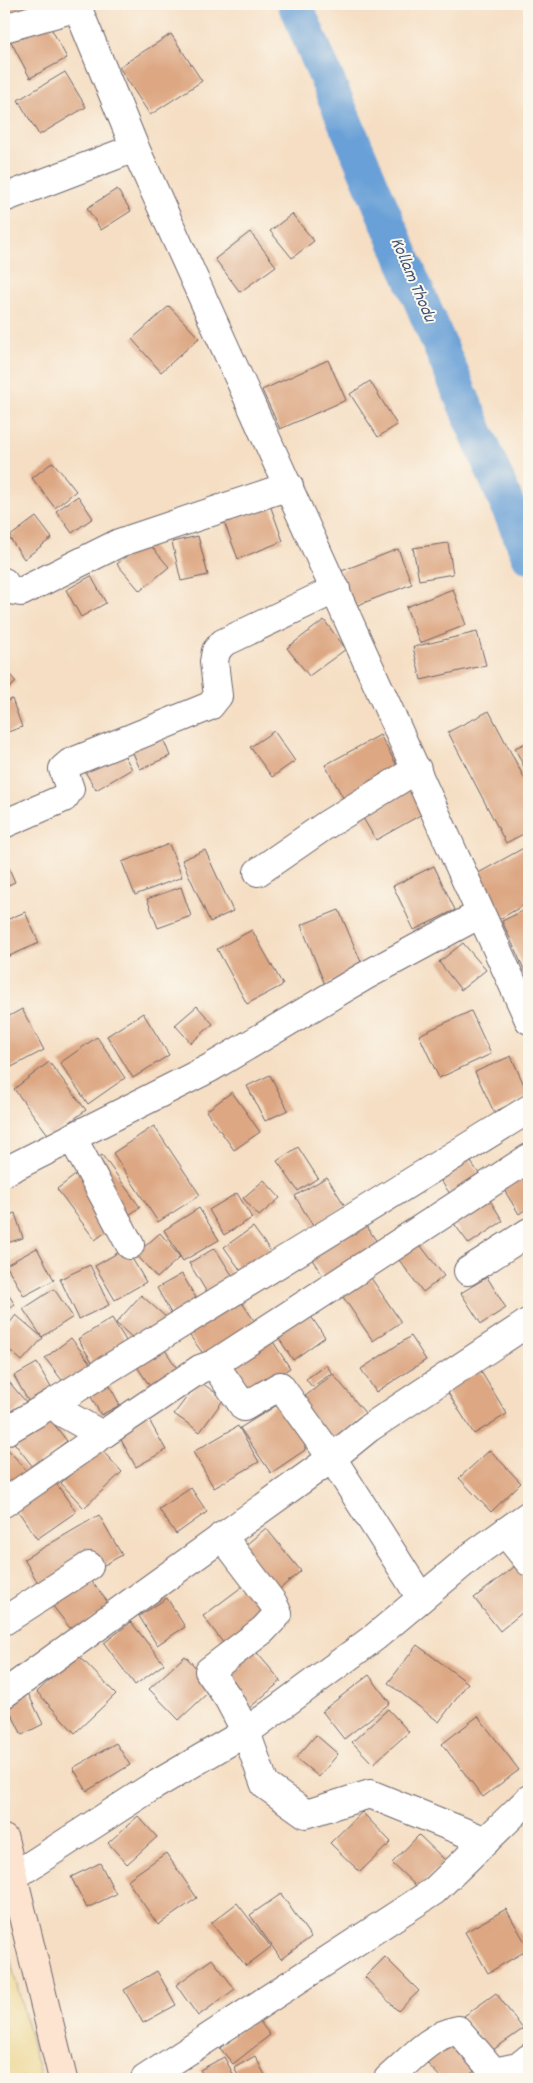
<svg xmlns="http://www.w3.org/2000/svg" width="533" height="2083" font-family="Dekko,sans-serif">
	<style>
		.sand { fill: #eeda9e; stroke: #887e6c }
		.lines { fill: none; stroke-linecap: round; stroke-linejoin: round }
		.canal { stroke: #69a0d7; stroke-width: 35 }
		.building { fill: #dda783 }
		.minor-casing { stroke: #6c646b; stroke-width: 30 }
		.secondary-casing { stroke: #6c646b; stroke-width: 30 }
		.minor { stroke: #fff; stroke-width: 28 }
		.secondary { stroke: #fde4d1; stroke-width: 28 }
		.labels { text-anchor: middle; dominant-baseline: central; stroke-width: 4; stroke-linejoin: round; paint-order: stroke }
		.water-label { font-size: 18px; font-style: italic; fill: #3e5479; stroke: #fbf7ec }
	</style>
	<rect width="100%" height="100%" fill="#fbf7ec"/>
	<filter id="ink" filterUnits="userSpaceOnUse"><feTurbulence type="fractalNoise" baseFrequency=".02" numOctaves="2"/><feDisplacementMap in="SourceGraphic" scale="10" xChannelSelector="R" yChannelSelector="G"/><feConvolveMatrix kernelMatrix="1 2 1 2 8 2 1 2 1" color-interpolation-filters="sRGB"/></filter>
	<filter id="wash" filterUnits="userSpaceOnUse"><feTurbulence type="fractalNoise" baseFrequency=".0096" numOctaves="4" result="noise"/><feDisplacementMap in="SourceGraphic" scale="20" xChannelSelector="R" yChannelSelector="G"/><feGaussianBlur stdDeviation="1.12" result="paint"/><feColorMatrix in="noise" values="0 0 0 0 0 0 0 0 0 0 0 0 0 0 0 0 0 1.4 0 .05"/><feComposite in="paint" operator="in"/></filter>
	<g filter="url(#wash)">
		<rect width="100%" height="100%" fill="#f5dec3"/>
		<polygon class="sand" points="4,1935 41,2079 4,2079"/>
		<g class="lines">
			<polyline class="canal" points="295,4 529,556"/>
		</g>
		<g id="blocks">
			<g class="building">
				<polygon points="4,4 31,4 4,20"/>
				<polygon points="44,15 67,58 30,78 7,34"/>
				<polygon points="171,34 202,81 150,115 119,67"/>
				<polygon points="65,72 86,107 39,135 18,100"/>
				<polygon points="117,189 131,211 101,230 87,208"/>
				<polygon points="292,214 314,241 292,258 270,231"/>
				<polygon points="250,232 276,266 240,292 215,259"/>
				<polygon points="169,306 199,338 161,372 132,339"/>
				<polygon points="328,360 346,400 280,429 262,390"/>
				<polygon points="370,381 397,425 378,437 350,394"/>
				<polygon points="53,462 76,491 55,508 32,478"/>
				<polygon points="78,496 93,518 72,533 56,511"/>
				<polygon points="269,502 283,541 238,559 223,519"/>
				<polygon points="36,517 52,538 24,559 9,537"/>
				<polygon points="198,536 208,575 181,581 172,542"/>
				<polygon points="146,540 169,567 140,591 117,564"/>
				<polygon points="448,543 453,574 419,580 413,548"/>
				<polygon points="398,549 412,584 353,607 339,572"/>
				<polygon points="91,576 106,603 81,617 66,590"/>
				<polygon points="453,589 466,625 420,643 406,607"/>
				<polygon points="324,620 346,649 309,676 287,648"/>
				<polygon points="477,632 486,665 421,680 413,647"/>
				<polygon points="4,667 16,682 4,693"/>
				<polygon points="12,699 22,727 5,733 4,702"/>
				<polygon points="489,711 529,787 529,831 506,843 448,732"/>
				<polygon points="274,731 295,761 272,777 250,747"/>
				<polygon points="161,733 170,756 140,769 130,746"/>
				<polygon points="380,735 401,773 346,803 325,765"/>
				<polygon points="528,742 529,744 529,778 515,748"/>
				<polygon points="118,744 132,769 96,790 81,765"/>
				<polygon points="407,785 424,813 376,840 360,813"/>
				<polygon points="169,844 182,877 135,895 122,862"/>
				<polygon points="529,845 529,902 498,920 473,876"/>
				<polygon points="205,850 233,911 210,922 182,860"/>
				<polygon points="4,857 15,882 4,887"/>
				<polygon points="434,866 455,910 414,930 393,886"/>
				<polygon points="181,887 191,916 158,928 147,899"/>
				<polygon points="529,908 529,980 502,921"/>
				<polygon points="339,910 364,969 325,985 301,925"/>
				<polygon points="25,912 39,943 7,957 4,950 4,921"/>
				<polygon points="252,930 283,985 247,1004 217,949"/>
				<polygon points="463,943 486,970 461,990 439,962"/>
				<polygon points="197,1006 213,1024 191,1043 175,1025"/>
				<polygon points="22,1009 44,1050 4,1071 4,1019"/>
				<polygon points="471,1011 491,1054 439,1078 419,1035"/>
				<polygon points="143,1013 169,1055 133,1078 107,1036"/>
				<polygon points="97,1037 125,1078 88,1104 60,1063"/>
				<polygon points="511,1056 529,1096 494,1112 475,1072"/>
				<polygon points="49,1062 86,1110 50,1137 14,1089"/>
				<polygon points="270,1075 288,1110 265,1121 247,1086"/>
				<polygon points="232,1092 260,1132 234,1150 206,1111"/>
				<polygon points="154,1126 200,1195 158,1222 113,1153"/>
				<polygon points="298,1147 318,1178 298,1191 277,1161"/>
				<polygon points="102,1155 140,1207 95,1240 57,1189"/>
				<polygon points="467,1156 484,1181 455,1201 437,1175"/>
				<polygon points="529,1167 529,1207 519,1214 501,1185"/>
				<polygon points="327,1177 345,1206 313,1226 295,1196"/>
				<polygon points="264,1180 280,1198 259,1216 243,1198"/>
				<polygon points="237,1193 252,1218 224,1235 209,1210"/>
				<polygon points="486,1194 503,1221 469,1244 450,1218"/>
				<polygon points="199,1208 219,1240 183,1261 164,1230"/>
				<polygon points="15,1213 23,1238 4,1244 4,1217"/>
				<polygon points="360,1217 382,1249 329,1285 307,1252"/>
				<polygon points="253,1227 272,1253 243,1274 224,1247"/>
				<polygon points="160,1233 180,1257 157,1278 136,1254"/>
				<polygon points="414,1237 444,1276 423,1292 393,1252"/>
				<polygon points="37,1248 54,1280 24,1296 6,1265"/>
				<polygon points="126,1248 146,1282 115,1300 95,1266"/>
				<polygon points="215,1248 237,1283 211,1299 189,1263"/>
				<polygon points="90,1265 109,1305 79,1319 60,1279"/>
				<polygon points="182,1274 199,1303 173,1317 157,1288"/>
				<polygon points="369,1275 401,1322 373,1341 341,1294"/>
				<polygon points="487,1277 506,1308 481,1324 461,1293"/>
				<polygon points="4,1287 15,1305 4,1312"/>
				<polygon points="54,1289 73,1317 42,1337 23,1309"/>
				<polygon points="235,1293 256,1323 207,1359 185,1329"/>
				<polygon points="141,1295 167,1318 142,1346 116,1323"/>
				<polygon points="304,1306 325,1337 293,1360 272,1328"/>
				<polygon points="16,1315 43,1338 22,1361 4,1345 4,1330"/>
				<polygon points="112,1318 128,1344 94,1365 78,1339"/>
				<polygon points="411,1336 426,1360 376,1392 361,1369"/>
				<polygon points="270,1337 290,1368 244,1397 224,1365"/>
				<polygon points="71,1338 94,1368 68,1388 45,1358"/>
				<polygon points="161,1344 181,1374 153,1391 134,1362"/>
				<polygon points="37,1363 53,1391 30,1404 14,1376"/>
				<polygon points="326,1365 332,1373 312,1387 306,1379"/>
				<polygon points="480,1370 507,1414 474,1434 447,1391"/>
				<polygon points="333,1374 366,1414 331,1442 298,1402"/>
				<polygon points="4,1376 26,1402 4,1421"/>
				<polygon points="106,1379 120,1405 101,1415 87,1390"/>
				<polygon points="199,1381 224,1399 200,1432 174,1414"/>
				<polygon points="285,1400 305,1435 305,1450 271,1473 240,1428"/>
				<polygon points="145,1413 166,1450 136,1467 115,1429"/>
				<polygon points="46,1414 67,1441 33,1467 12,1440"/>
				<polygon points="238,1426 259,1462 214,1488 193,1452"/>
				<polygon points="4,1445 30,1474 4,1497"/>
				<polygon points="99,1447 122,1472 84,1508 61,1483"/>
				<polygon points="490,1450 521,1483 491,1512 459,1478"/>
				<polygon points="53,1479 76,1512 37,1539 14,1505"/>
				<polygon points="191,1488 207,1512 176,1534 159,1509"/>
				<polygon points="99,1515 122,1555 99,1568 41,1588 24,1559"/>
				<polygon points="266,1528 301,1571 275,1593 240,1550"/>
				<polygon points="523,1560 529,1568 529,1607 500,1631 474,1598"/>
				<polygon points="86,1574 110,1605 73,1632 49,1601"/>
				<polygon points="247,1583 268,1612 224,1644 203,1616"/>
				<polygon points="167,1598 185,1627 157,1645 139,1616"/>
				<polygon points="131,1622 164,1664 135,1685 104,1643"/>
				<polygon points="417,1645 468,1683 439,1722 388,1683"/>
				<polygon points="252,1647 281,1681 248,1709 219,1675"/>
				<polygon points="77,1654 116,1694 75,1733 37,1692"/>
				<polygon points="185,1656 214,1687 179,1720 149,1689"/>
				<polygon points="369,1675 390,1703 344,1739 322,1711"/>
				<polygon points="25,1687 43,1724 22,1735 4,1699"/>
				<polygon points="388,1709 409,1732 373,1764 352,1742"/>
				<polygon points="478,1716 519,1770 483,1797 442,1744"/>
				<polygon points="316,1735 338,1754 319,1777 296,1758"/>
				<polygon points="116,1743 130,1765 87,1791 73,1768"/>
				<polygon points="362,1812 391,1842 360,1872 330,1843"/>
				<polygon points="138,1816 157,1837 127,1864 108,1843"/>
				<polygon points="419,1835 445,1860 418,1888 392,1863"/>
				<polygon points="166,1853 197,1898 158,1925 127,1880"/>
				<polygon points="100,1863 116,1894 87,1908 71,1877"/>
				<polygon points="281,1894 311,1937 281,1959 250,1915"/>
				<polygon points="237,1903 271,1947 246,1966 211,1923"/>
				<polygon points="506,1909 529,1949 488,1973 465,1932"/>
				<polygon points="385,1957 419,1991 398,2011 365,1977"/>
				<polygon points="212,1959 235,1989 198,2016 176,1985"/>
				<polygon points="157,1971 176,2005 143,2023 124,1990"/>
				<polygon points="496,1993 523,2029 490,2052 464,2016"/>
				<polygon points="257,2018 270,2035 233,2064 219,2047"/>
				<polygon points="453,2036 480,2066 465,2079 442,2079 425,2061"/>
				<polygon points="255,2056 265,2075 258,2079 240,2079 234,2068"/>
				<polygon points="224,2057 236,2079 206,2079 200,2070"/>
			</g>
		</g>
	</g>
	<g filter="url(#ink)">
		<use href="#blocks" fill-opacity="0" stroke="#6c646b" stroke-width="1"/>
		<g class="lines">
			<g class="minor-casing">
				<g id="minor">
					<polyline points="76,4 135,148 529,1020"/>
					<polyline points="4,28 78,7"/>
					<polyline points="4,198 135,148"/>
					<path d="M4,582c2,8 10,9 17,10l98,-49 170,-57"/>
					<polyline points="4,824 64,798 70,789 63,769 70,763 210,706 218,696 214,662 216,651 223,643 336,589"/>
					<polyline points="258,872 326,825 417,769"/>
					<polyline points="72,1137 130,1245"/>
					<polyline points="4,1172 210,1068 365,976 480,914"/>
					<polyline points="468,1271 529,1232"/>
					<polyline points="214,1364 529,1158"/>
					<polyline points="53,1403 529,1109"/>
					<polyline points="4,1432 53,1403 63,1413 102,1435 200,1369 214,1364 244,1407 280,1386 332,1458 421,1598"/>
					<polyline points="4,1503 102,1435"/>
					<polyline points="505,1532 529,1562"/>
					<polyline points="222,1536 273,1603 278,1614 263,1630 209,1671 228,1698 246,1732 265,1785 306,1814 370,1794 486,1841"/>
					<polyline points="4,1621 89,1566"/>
					<polyline points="4,1694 332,1458 369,1428 529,1322"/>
					<polyline points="14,1876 150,1788 246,1732 375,1637 473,1555 529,1515"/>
					<polyline points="145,2079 434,1891 529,1799"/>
					<path d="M388,2079c21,-18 42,-44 70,-49l36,42 24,-5 11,-9"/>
				</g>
			</g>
			<g class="secondary-casing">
				<polyline id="secondary" points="4,1839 63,2079"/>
			</g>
			<use href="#minor" class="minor"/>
			<use href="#secondary" class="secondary"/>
		</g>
	</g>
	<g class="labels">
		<g class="water-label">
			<text transform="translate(412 280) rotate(67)">Kollam Thodu</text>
		</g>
	</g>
	<rect width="533" height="2083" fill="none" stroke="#fbf7ec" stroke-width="20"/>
</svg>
